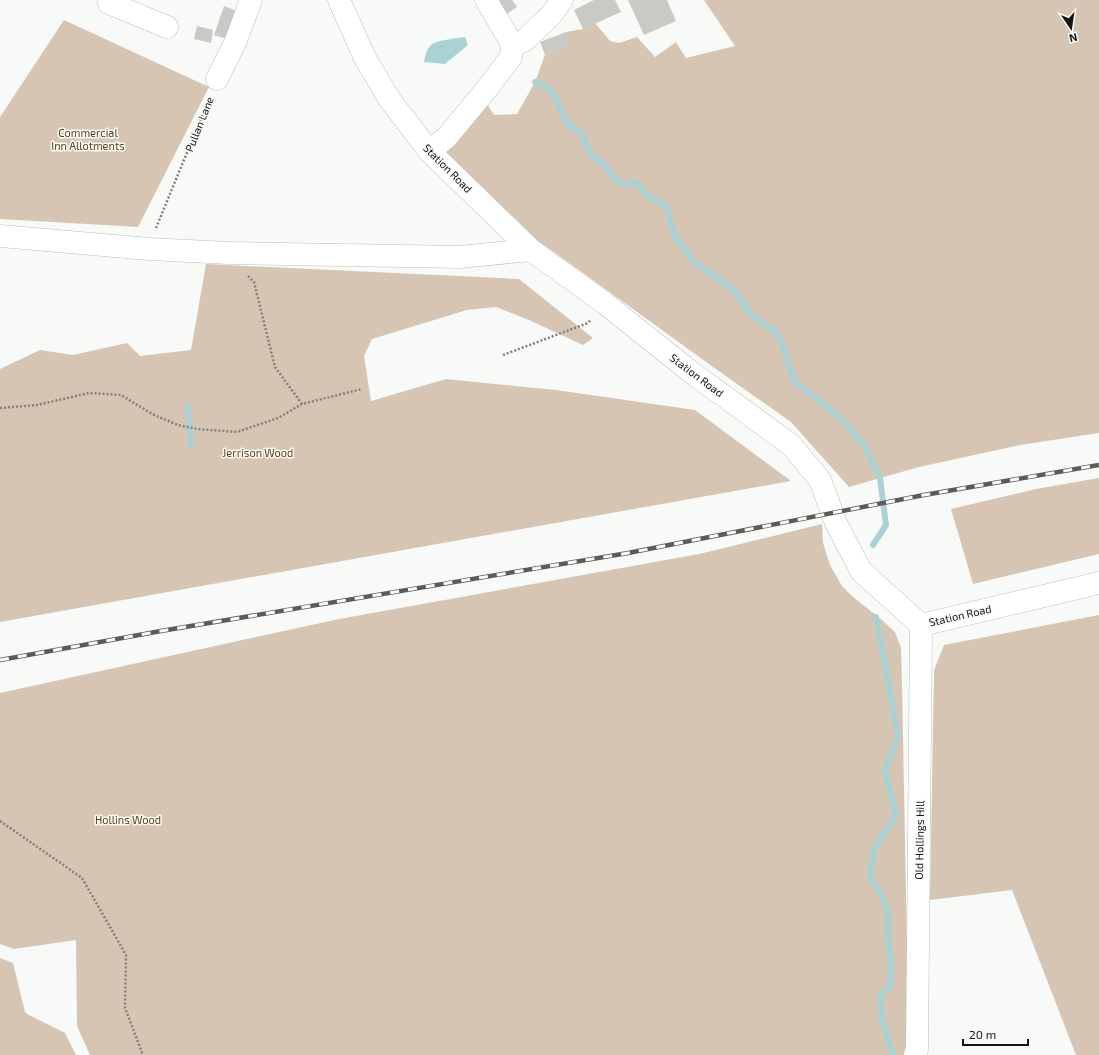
<svg xmlns="http://www.w3.org/2000/svg" width="1099" height="1055" font-family="'Exo 2',sans-serif">
	<style>
		.green { fill: #d7c5b4 }
		.water { fill: #aad2d4 }
		.lines { fill: none; stroke-linecap: round; stroke-linejoin: round }
		.stream { stroke: #aad2d4; stroke-width: 6 }
		.building { fill: #c9c9c6 }
		.minor-casing { stroke: #bdbfbc; stroke-width: 23 }
		.path { stroke: #80817f; stroke-width: 2.5; stroke-dasharray: 2 2; stroke-linecap: butt }
		.minor { stroke: #fff; stroke-width: 22 }
		.rail-casing { stroke: #5b5c5a; stroke-width: 4.5 }
		.rail { stroke: #f8faf7; stroke-width: 3; stroke-dasharray: 9; stroke-linecap: butt }
		.labels { text-anchor: middle; dominant-baseline: central; stroke-width: 3; stroke-linejoin: round; paint-order: stroke }
		.street-label { font-size: 11px; fill: #151514; stroke: #f8faf7 }
		.park-label { font-size: 11px; fill: #613d17; stroke: #f8faf7 }
	</style>
	<rect width="100%" height="100%" fill="#f8faf7"/>
	<g class="green">
		<polygon points="704,0 1099,0 1099,433 1020,445 919,467 849,487 791,422 713,367 557,254 524,232 444,151 487,104 494,115 517,114 535,82 545,55 570,44 566,32 583,29 595,23 610,41 619,43 637,37 655,57 676,42 686,58 735,46"/>
		<polygon points="64,20 209,87 138,227 0,219 0,117"/>
		<polygon points="206,264 519,279 593,338 583,345 529,320 496,307 467,310 372,339 364,356 371,401 446,379 556,390 695,410 791,481 0,622 0,369 40,350 73,355 127,343 140,356 191,350"/>
		<polygon points="1099,478 1099,554 973,584 951,509 1036,489"/>
		<polygon points="822,524 823,543 830,565 842,586 852,596 882,620 895,632 901,648 902,684 909,1052 908,1055 90,1055 77,1026 76,940 14,949 0,944 0,693 339,619 699,554"/>
		<polygon points="1099,615 1099,1055 1076,1055 1012,890 930,900 934,670 944,645"/>
		<polygon points="0,958 13,963 25,1012 29,1015 65,1033 76,1055 0,1055"/>
	</g>
	<path class="water" d="M465,37l3,8 -23,19 -21,-2c1,-6 3,-14 8,-18 8,-4 24,-6 33,-7z"/>
	<g class="lines">
		<g class="stream">
			<polyline points="535,82 546,86 555,97 567,123 583,135 590,154 605,165 615,179 625,185 637,182 646,195 666,206 675,237 694,262 734,290 750,314 777,333 783,346 794,381 836,414 851,429 857,438 864,445 880,478 886,525 873,545"/>
			<polyline points="188,406 191,446"/>
			<polyline points="876,617 898,736 885,771 896,815 874,849 870,877 879,892 888,912 888,940 891,960 891,977 889,987 880,996 882,1022 887,1031 888,1042 894,1055"/>
		</g>
	</g>
	<g class="building">
		<polygon points="495,0 512,0 517,7 505,15"/>
		<polygon points="594,0 615,0 621,12 583,29 574,10"/>
		<polygon points="628,0 667,0 676,21 644,35"/>
		<polygon points="224,6 237,11 227,39 214,35"/>
		<polygon points="197,26 213,30 211,43 194,39"/>
		<polygon points="566,32 571,44 545,55 540,42"/>
	</g>
	<g class="lines">
		<g class="minor-casing">
			<g id="minor">
				<polyline points="111,0 109,3 167,27"/>
				<polyline points="339,0 365,58 390,100 429,151 531,250 603,302 691,372 791,445 820,480 836,523 861,571 921,625 1099,583"/>
				<polyline points="512,47 525,40 551,15 562,0"/>
				<polyline points="217,79 235,43 251,0"/>
				<polyline points="429,151 446,138 486,90 511,57 512,47 509,39 486,0"/>
				<polyline points="0,236 149,249 229,253 460,257 531,250"/>
				<polyline points="915,1055 917,1049 921,625"/>
			</g>
		</g>
		<g class="path">
			<polyline points="156,228 209,99"/>
			<polyline points="248,276 254,282 275,367 302,404"/>
			<polyline points="503,355 588,323 591,319"/>
			<polyline points="0,408 37,405 89,393 121,395 154,415 178,425 197,429 237,432 278,418 302,404 362,389"/>
			<polyline points="0,821 82,878 126,955 125,1008 143,1055"/>
		</g>
		<use href="#minor" class="minor"/>
		<g class="rail-casing">
			<polyline id="rail" points="0,660 161,631 628,553 924,495 1099,465"/>
		</g>
		<use href="#rail" class="rail"/>
	</g>
	<g class="labels">
		<g class="street-label">
			<text transform="translate(199 124) rotate(-68)">Pullan Lane</text>
			<text transform="translate(448 168) rotate(45)">Station Road</text>
			<text transform="translate(697 375) rotate(37)">Station Road</text>
			<text transform="translate(960 615) rotate(-13)">Station Road</text>
			<text transform="translate(919 840) rotate(-89)">Old Hollings Hill</text>
		</g>
		<g class="park-label">
			<text x="88" y="132">Commercial<tspan x="88" dy="13">Inn Allotments</tspan></text>
			<text x="258" y="452">Jerrison Wood</text>
			<text x="128" y="819">Hollins Wood</text>
		</g>
	</g>
	<g transform="translate(1071 28) rotate(167)" stroke="#f8faf7" stroke-width="3" paint-order="stroke">
	<path d="M0-3L7 15L0 10L-7 15Z" fill="#151514"/>
	<text y="-6" font-size="11" font-weight="bold" text-anchor="middle" fill="#151514">N</text>
	</g>
	<path d="M963 1039v6h65v-6" fill="none" stroke="#151514" stroke-width="2"/>
	<text x="969" y="1039" font-size="12" fill="#151514" stroke="#f8faf7" stroke-width="3" paint-order="stroke">20 m</text>
</svg>
